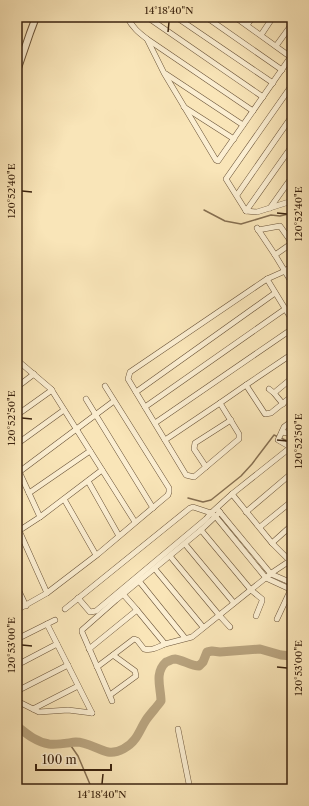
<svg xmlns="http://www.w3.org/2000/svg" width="309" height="806" font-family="'Libre Caslon Text',serif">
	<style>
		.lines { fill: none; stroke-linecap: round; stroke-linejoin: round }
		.stream { stroke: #866f51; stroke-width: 1.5 }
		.river { stroke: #b8a37e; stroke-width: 9 }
		.minor-casing { stroke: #6a5338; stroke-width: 6 }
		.tertiary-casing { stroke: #6a5338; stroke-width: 8 }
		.minor { stroke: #fbeed1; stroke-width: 5 }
		.tertiary { stroke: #fbeed1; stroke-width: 6 }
		.ticks { fill: none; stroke: #3a220e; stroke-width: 1.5 }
		.neatline { fill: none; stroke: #3a220e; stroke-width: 1.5 }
		.ticks-label { font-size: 10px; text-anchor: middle; fill: #3a220e }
	</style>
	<rect width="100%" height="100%" fill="#f9e5b8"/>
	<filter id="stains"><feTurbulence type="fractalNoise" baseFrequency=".005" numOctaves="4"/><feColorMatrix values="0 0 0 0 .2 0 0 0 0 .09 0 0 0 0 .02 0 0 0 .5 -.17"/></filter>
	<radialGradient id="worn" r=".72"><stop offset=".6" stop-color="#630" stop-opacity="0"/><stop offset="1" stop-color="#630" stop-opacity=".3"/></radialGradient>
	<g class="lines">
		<g class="stream">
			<polyline points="204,210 225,221 241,224 271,215 280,216 292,213"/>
			<polyline points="188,498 203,502 211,500 241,476 252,464 274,435 292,443"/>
			<polyline points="69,743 78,756 92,789"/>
		</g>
		<path class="river" d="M17,726c10,8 19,16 32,18 9,1 18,-1 27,-2 11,0 22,8 32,10 10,2 22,-6 27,-13 4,-5 7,-13 11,-19 4,-6 10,-12 15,-19 0,-13 -7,-28 5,-39 3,-1 6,-3 9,-3 8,1 16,7 24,7l4,-4 4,-10 5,-1 8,1 40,-3 21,6 11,1"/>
		<g class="minor-casing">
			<g id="minor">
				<path d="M127,17c6,11 11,15 20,22l106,72"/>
				<polyline points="147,17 263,97"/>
				<polyline points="176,17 273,83"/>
				<polyline points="206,17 282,70"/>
				<polyline points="235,17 292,58"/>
				<polyline points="247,25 253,17"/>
				<polyline points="261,35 273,17"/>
				<polyline points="147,39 164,73 216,160 218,161 292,55"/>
				<polyline points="276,46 292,24"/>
				<polyline points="166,74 243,125"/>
				<polyline points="292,85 226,179 246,211 257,212 292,201"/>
				<polyline points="184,107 234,139"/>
				<polyline points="237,195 292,116"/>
				<polyline points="270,208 292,177"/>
				<polyline points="246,211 292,146"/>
				<polyline points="257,228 275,255 292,283"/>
				<polyline points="258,230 280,226 292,243"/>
				<polyline points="275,255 292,243"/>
				<polyline points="292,266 285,271 267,279 292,320"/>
				<polyline points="292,354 246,385 265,414 271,413 292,396"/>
				<polyline points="17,360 51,389 135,522"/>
				<polyline points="246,385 220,403 239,434 239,439 194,477 186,475 128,379 130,372 267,279"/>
				<polyline points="17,387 34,374"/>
				<polyline points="269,389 274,393 292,378"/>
				<polyline points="136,392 275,293"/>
				<polyline points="274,393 283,404"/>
				<polyline points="86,399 153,508"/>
				<polyline points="145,407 285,309"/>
				<polyline points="17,415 52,390"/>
				<polyline points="292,421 284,427 278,440 292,448"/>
				<polyline points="155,423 292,329"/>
				<polyline points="282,432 292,434"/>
				<polyline points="165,440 220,403"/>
				<polyline points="17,444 64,410"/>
				<polyline points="17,467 40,517"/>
				<polyline points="206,467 194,449 195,443 231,420"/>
				<polyline points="19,472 114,401"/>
				<polyline points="88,481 119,536"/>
				<polyline points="29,493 90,451"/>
				<polyline points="64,499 96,555"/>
				<polyline points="218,510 271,574 292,583"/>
				<polyline points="246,512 292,473"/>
				<polyline points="17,526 47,593"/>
				<polyline points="260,527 292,501"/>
				<polyline points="201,530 251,590 262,599 262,601 256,616"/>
				<polyline points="17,532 40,517 102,470"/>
				<polyline points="272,543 292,525"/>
				<polyline points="185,544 234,603"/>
				<polyline points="170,556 219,615 230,627"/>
				<polyline points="290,561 272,543 232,494 291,447"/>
				<polyline points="155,569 203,627"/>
				<polyline points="139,581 185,638"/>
				<polyline points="17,587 26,606"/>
				<polyline points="123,594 137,610"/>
				<polyline points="78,598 90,612 96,611 206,519 211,513 216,517 266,578 292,590"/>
				<polyline points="65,609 190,508 193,507 211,513 232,494"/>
				<polyline points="17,610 47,593 98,554 168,495 169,492 169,488 105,386"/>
				<polyline points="277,619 291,589"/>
				<polyline points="47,624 92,713"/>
				<polyline points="17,639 55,620"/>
				<polyline points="165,644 192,637 273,572 291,560"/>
				<path d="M89,649l48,-39 28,34c-7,3 -13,7 -21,5l-7,-9 -3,-1 -21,16"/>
				<polyline points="17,665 57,644"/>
				<polyline points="97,667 113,655 135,671 136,676 110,695"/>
				<polyline points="17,691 68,665"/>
				<polyline points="17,701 39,712 68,710 92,713"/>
				<polyline points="112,701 82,632 82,630 116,600 201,530 220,512"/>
				<polyline points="33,709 78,686"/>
				<polyline points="178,729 190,789"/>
			</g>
		</g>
		<g class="tertiary-casing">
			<polyline id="tertiary" points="17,71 30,33 36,17"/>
		</g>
		<use href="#minor" class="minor"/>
		<use href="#tertiary" class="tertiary"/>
	</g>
	<path class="ticks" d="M168,32l1,-10M22,191l10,1M277,213l10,1M22,418l10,1M277,440l10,1M22,645l10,1M277,667l10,1M102,784l1,-10"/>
	<rect width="309" height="806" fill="none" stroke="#f9e5b8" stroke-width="44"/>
	<path d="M36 764v6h75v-6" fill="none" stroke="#3a220e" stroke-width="2"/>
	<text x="42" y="764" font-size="12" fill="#3a220e" stroke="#fbeed1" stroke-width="3" paint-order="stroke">100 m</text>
	<rect x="22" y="22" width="265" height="762" class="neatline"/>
	<g class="ticks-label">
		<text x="169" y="14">14°18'40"N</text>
		<text transform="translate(11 191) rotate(-90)" y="4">120°52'40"E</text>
		<text transform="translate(298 214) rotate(-90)" y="4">120°52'40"E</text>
		<text transform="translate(11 418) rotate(-90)" y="4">120°52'50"E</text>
		<text transform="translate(298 441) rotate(-90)" y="4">120°52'50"E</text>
		<text transform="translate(11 645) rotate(-90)" y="4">120°53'00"E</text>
		<text transform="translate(298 668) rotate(-90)" y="4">120°53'00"E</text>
		<text x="102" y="798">14°18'40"N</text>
	</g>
	<rect width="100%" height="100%" filter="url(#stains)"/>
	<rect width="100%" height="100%" fill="url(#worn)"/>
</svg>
